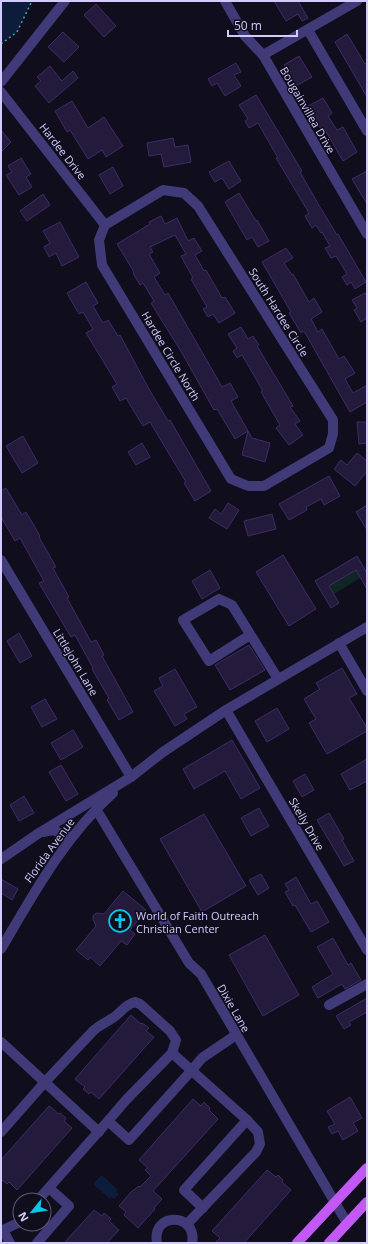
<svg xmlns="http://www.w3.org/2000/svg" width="368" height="1244" font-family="'Open Sans',sans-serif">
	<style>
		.green { fill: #102626 }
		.water { fill: #0d1c3b }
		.building { fill: #231a3c; stroke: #3c2d67 }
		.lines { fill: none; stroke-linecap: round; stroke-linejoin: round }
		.path { stroke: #34a7a7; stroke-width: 1.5; stroke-dasharray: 2 3; stroke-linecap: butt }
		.minor { stroke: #403a79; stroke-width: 10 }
		.major { stroke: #c359f5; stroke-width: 10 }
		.labels { text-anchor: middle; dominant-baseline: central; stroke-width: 3; stroke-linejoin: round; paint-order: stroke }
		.street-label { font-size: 11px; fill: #d3cbfc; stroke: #100d1c }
		.poi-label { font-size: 11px; fill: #d3cbfc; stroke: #100d1c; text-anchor: start }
	</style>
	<rect width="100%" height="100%" fill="#100d1c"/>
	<polygon class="green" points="356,570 360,578 334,594 329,586"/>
	<g class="water">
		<polygon points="1,1 32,1 17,32 1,44"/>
		<polygon points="101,1176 103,1176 118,1190 116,1192 119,1194 114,1199 111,1197 110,1199 94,1185 96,1180"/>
	</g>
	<g class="building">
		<polygon points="274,1 298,1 308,18 302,21 298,14 286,21"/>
		<polygon points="96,4 116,26 104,37 84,15"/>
		<polygon points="63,32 79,47 64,62 48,47"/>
		<polygon points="347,34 365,64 367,63 367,97 335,42"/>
		<polygon points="299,56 312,77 296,86 284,65"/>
		<polygon points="236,63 241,72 234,75 241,86 225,96 217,83 212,86 208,79"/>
		<polygon points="50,66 62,81 73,71 78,78 49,103 35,86 41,81 37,77"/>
		<polygon points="256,95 302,171 300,172 320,207 337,235 338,234 366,282 355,289 351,282 347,285 342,277 347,274 336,256 331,258 325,248 330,246 322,232 321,233 316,225 312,228 305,216 309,213 276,158 278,158 258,123 249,128 245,121 248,119 239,105"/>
		<polygon points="323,98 332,113 328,116 337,130 343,127 357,152 343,161 324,128 321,129 308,106"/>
		<polygon points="72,101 88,128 104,117 123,146 106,157 102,150 88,159 70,130 67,132 55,111"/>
		<polygon points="1,130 11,142 1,152"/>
		<polygon points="173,138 175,147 188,145 191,162 164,167 161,154 149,156 147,143"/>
		<polygon points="21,158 31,174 26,177 32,187 19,195 6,175 12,172 8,166"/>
		<polygon points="229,161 241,181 229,189 222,178 215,182 209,172"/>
		<polygon points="113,167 123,186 110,194 99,175"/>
		<polygon points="367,171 367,204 352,179"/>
		<polygon points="239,193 256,221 257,220 269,241 258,247 252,237 247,240 225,202"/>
		<polygon points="43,194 50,205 27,221 20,211"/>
		<polygon points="161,216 165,224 177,218 188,241 194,238 202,251 195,255 204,271 206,270 222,298 225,297 235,313 219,323 213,314 208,317 203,309 207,307 191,279 193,278 181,256 186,254 175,235 150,247 153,252 149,254 160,273 154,277 165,295 168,293 222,387 230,383 238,397 231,401 248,431 235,439 217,409 214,410 182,353 151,303 154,301 143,283 140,285 133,273 134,272 117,244 150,224 149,222"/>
		<polygon points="60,222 79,257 62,266 56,253 49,257 44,247 50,243 43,231"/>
		<polygon points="286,248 293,258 284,263 292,275 293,274 309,302 314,298 322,312 311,319 318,332 322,329 339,359 344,356 355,373 345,379 353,393 367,385 367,402 350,412 304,331 301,333 289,313 291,312 262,262"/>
		<polygon points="86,282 98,303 93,306 103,323 108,320 118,336 120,335 150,391 168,421 170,420 211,491 195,501 184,483 186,482 150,422 143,426 126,398 120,401 112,387 117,384 86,333 93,329 83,312 79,314 67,293"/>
		<polygon points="365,293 367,297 367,318 361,322 354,310 357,308 352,300"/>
		<polygon points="241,327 248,339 253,336 259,345 257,346 293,406 290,407 300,421 295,424 303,435 289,445 276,428 280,425 261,392 263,391 242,355 237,358 233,351 237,348 228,334"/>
		<polygon points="357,422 367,422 367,443 359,444"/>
		<polygon points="248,431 252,438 270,443 265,462 242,455"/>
		<polygon points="23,436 38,463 22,473 6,446"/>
		<polygon points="142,443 150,457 136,465 128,452"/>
		<polygon points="357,453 367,461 367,471 355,486 334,469 341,460 347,465"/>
		<polygon points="329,476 340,496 324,505 321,499 306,507 307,510 289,520 279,504"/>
		<polygon points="6,488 22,515 26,512 40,536 39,537 56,567 53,568 69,597 67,598 91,642 96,640 104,655 102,656 133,712 119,720 107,700 109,698 92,669 93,668 75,635 71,637 39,583 44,581 20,538 15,541 1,517 1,491"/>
		<polygon points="228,503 239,510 227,529 209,518 215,509 221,514"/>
		<polygon points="367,505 367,530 356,512"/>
		<polygon points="272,514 276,529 248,536 244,521"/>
		<polygon points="283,555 316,609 289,626 256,572"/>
		<polygon points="357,556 367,573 367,589 356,570 329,586 339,603 331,608 315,581"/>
		<polygon points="210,570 220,588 202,599 192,581"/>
		<polygon points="19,633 32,656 20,663 7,641"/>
		<polygon points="249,645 265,670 230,690 215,665"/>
		<polygon points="342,668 357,694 349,698 367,728 367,731 327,754 309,723 316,719 304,699 320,689 316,683"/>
		<polygon points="175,669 197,707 184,714 187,719 175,726 154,691 163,686 159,678"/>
		<polygon points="45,699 57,719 42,727 31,707"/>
		<polygon points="277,708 289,729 267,742 255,721"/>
		<polygon points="73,730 83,747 61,760 51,743"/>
		<polygon points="232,740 260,788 241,799 225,771 194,789 183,769"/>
		<polygon points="367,759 367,781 350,790 341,774"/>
		<polygon points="61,765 78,794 66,801 49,772"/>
		<polygon points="305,774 314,790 302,797 293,781"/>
		<polygon points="24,796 34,813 19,821 10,805"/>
		<polygon points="259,808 269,826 251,836 241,818"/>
		<polygon points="329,813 344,839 342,840 354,861 344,866 317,820"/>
		<polygon points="204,814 246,886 202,912 160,839"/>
		<polygon points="261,874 269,888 258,895 249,880"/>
		<polygon points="296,877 311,904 317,901 329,922 311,932 295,905 293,906 285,892 289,890 285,884"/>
		<polygon points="1,879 18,889 12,900 1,893"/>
		<polygon points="123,891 146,910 130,930 135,934 127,945 121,941 100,966 90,957 88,960 76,950 96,926 93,919 93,916 96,913 104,914"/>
		<polygon points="265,935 299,995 263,1016 229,955"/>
		<polygon points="333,938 348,965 351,963 361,980 345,989 342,984 318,998 312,987 333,974 317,947"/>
		<polygon points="367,998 367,1012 349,1022 351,1025 344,1029 336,1016"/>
		<polygon points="131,1015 141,1024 142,1023 149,1028 146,1031 154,1037 99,1099 91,1092 89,1094 83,1089 85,1087 75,1079"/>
		<polygon points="350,1097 362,1118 353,1123 358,1131 343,1140 338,1131 332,1134 328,1127 335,1124 327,1111"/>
		<polygon points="193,1099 201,1106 204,1102 210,1108 209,1110 218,1119 153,1191 162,1199 154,1208 155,1209 138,1228 124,1215 126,1212 119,1206 131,1192 139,1186 140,1187 151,1176 145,1170 148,1168 139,1160"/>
		<polygon points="49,1106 59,1114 60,1113 66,1118 64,1121 72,1128 17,1190 9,1182 7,1184 1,1179 1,1160"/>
		<polygon points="267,1170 276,1177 278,1175 283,1180 282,1182 291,1190 244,1243 215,1243 220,1238 212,1231"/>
		<polygon points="94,1210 102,1216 104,1213 111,1219 109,1221 119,1230 107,1243 64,1243"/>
	</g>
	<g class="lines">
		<polyline class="path" points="1,44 17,32 32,1"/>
		<g class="minor">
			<polyline points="225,1 245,36 263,55 367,234"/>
			<polyline points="308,30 367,131"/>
			<polyline points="263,55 357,1"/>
			<polyline points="1,82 65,1"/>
			<polyline points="1,92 105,225"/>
			<polygon points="163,190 184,193 198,206 333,420 333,434 329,448 264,486 248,486 231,479 102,265 99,240 105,225"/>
			<polyline points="1,560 131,777"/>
			<polyline points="250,635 209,661 183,620 219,599 232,605 278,679"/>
			<polyline points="339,643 367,691"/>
			<polyline points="226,710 367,950"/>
			<polyline points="96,809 189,963 201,974 347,1223"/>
			<polyline points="43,832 53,830 71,838"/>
			<polyline points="1,859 39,833 131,777 163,752 226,710 367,627"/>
			<path d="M1,949c33,-56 64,-113 112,-156"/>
			<polyline points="329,1005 367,984"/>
			<polyline points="1,1042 99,1132"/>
			<polyline points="108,1121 126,1100 172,1053 247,1120 258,1132 260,1144 256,1152 187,1224"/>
			<path d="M1,1132l44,-50 49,-52c6,-5 11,-7 17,-11 10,-5 12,-14 24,-17l5,2 30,27 6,9 -4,13"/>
			<polyline points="38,1200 108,1121 129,1140 191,1071 202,1058 236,1035"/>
			<polyline points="203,1208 184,1190 247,1120"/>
			<polyline points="10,1243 3,1230 18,1223 20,1221"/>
			<polyline points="37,1243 69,1206 49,1188"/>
			<path d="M157,1243c-6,-32 41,-30 35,0"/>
		</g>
		<g class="major">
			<polyline points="297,1243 367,1168"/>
			<polyline points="329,1243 367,1202"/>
		</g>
	</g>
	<defs>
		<g id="church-ring" transform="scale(1.15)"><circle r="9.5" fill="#100d1c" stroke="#0dc4e6" stroke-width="1.5"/><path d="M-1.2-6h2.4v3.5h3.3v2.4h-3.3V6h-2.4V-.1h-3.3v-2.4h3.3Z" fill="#0dc4e6"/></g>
	</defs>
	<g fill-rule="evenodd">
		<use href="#church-ring" x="120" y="921"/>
	</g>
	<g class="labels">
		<g class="street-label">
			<text transform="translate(308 110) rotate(60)">Bougainvillea Drive</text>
			<text transform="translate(63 151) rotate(52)">Hardee Drive</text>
			<text transform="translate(279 312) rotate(58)">South Hardee Circle</text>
			<text transform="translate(171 356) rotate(59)">Hardee Circle North</text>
			<text transform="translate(76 662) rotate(59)">Littlejohn Lane</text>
			<text transform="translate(307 824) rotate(60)">Skelly Drive</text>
			<text transform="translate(49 850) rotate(-54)">Florida Avenue</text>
			<text transform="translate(234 1008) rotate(60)">Dixie Lane</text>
		</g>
		<g class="poi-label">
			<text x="136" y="915">World of Faith Outreach<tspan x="136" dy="13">Christian Center</tspan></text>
		</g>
	</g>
	<rect width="368" height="1244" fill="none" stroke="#d3cbfc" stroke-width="4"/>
	<g transform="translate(32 1212) rotate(240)"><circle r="19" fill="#100d1c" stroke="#5e5976"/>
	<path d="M0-3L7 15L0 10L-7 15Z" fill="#0dc4e6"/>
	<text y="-6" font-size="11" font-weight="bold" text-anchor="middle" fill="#d3cbfc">N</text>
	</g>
	<path d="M228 30v6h69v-6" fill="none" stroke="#d3cbfc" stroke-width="2"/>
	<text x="234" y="30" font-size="12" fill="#d3cbfc" stroke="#100d1c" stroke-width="3" paint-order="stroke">50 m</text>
</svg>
